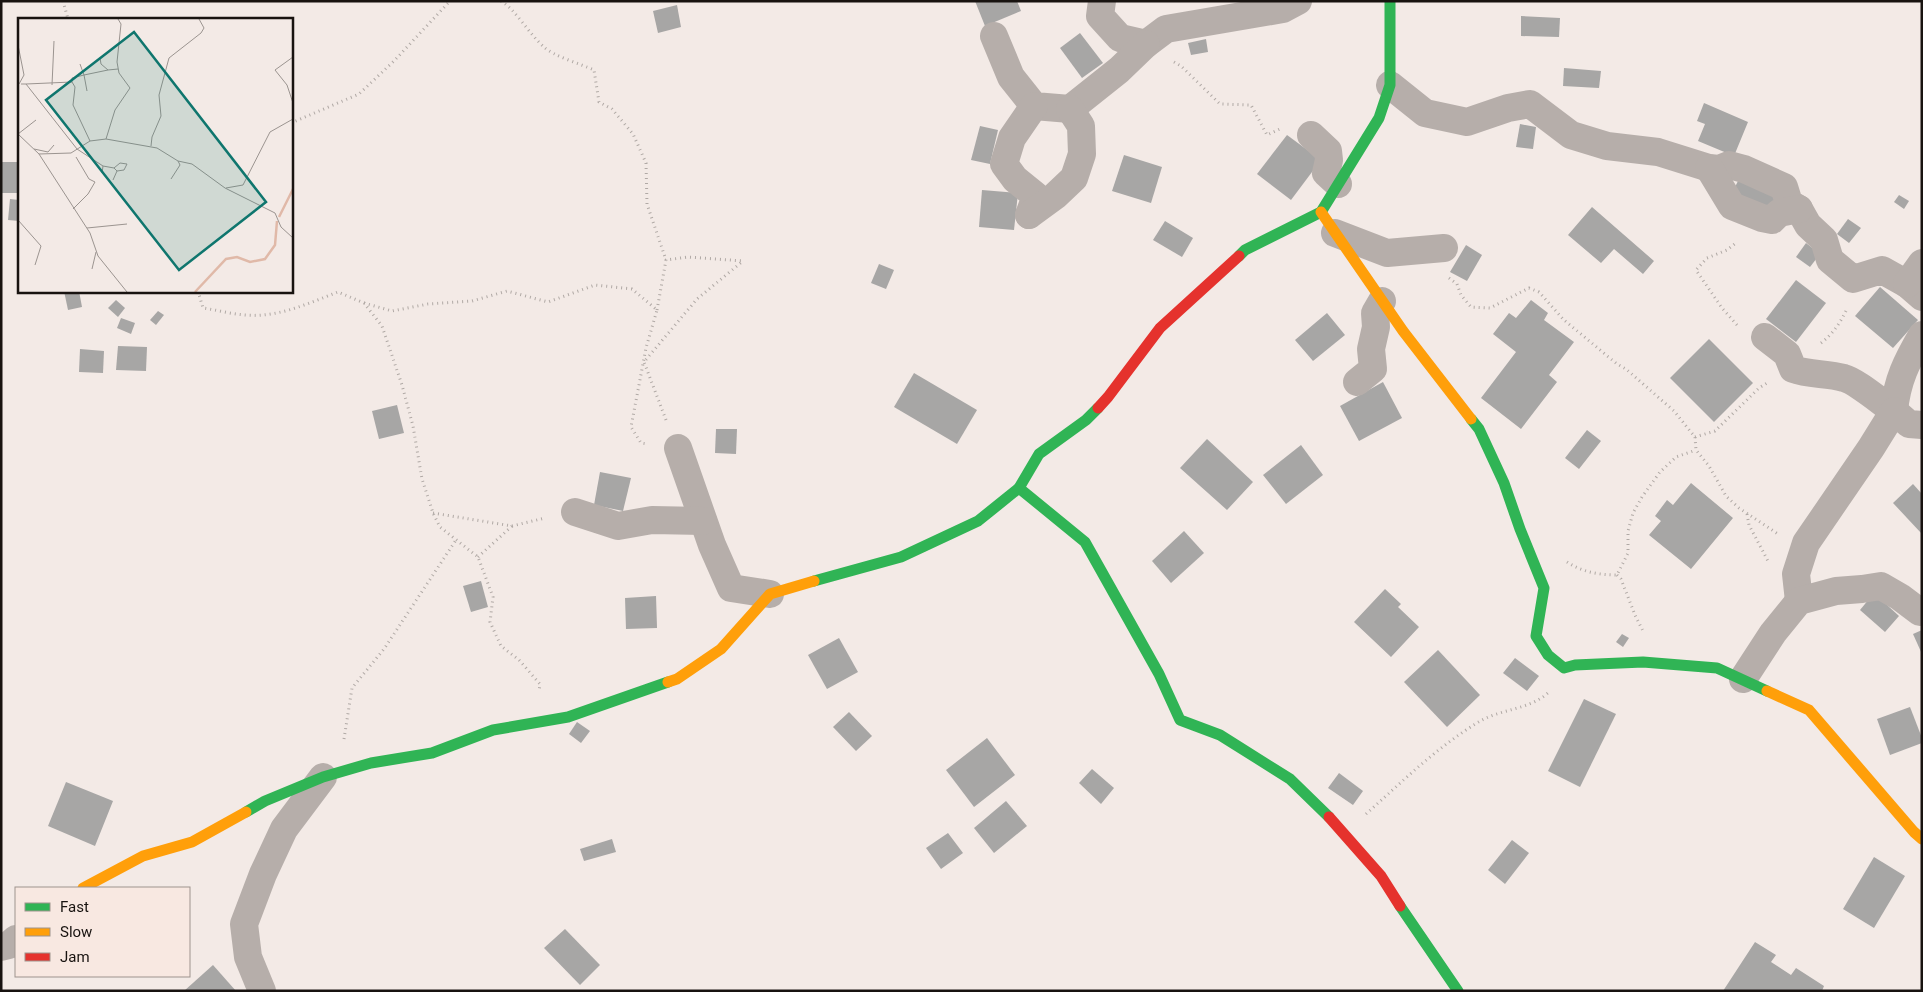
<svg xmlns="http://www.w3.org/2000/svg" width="1923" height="992" font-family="Roboto,sans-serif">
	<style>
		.building { fill: #a7a6a5 }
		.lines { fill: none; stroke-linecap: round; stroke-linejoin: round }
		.path { stroke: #b0a9a5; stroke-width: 3; stroke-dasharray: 1 4; stroke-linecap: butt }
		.street { stroke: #b6aeaa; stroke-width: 28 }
		.fast { stroke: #30b455; stroke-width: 11 }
		.slow { stroke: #ff9f0a; stroke-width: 11 }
		.jam { stroke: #e5322d; stroke-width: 11 }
		.inset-river { fill: none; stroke: #e0b9a8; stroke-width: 2.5 }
		.inset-road { fill: none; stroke: #9b9490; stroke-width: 1 }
		.view { fill: #0f766e; fill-opacity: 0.15; stroke: #0f766e; stroke-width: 2.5 }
		.inset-edge { fill: none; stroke: #181310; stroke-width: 2.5 }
	</style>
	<rect width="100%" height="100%" fill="#f3eae6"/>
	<g class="building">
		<polygon points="975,1 1017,1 1021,11 985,26"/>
		<polygon points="677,5 681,27 658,33 653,11"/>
		<polygon points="1521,16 1560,18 1559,37 1521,36"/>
		<polygon points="1080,33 1103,63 1082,78 1060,48"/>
		<polygon points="1206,39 1208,52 1191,55 1188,43"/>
		<polygon points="1564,68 1601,71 1599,88 1563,86"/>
		<polygon points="1704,103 1748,122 1734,156 1698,141 1705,124 1697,121"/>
		<polygon points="1520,124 1536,127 1533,149 1516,147"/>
		<polygon points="980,126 998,130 990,164 971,160"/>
		<polygon points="1287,135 1321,160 1291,200 1257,174"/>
		<polygon points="1124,155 1162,167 1151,203 1112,191"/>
		<rect x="1" y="162" width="18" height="31"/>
		<polygon points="1739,179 1780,199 1774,212 1732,193"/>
		<polygon points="982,190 1018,193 1014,230 979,227"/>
		<polygon points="1899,195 1909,201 1904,209 1894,202"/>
		<polygon points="10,199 19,200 19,221 8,220"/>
		<polygon points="1592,207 1654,261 1643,274 1614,249 1601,263 1568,235"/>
		<polygon points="1848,219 1861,228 1849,243 1837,234"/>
		<polygon points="1165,221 1193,238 1182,257 1153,240"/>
		<polygon points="1806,243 1820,254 1810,267 1796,257"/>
		<polygon points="1466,245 1482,255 1467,281 1450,272"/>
		<polygon points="879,264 894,270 886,289 871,283"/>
		<polygon points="1796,280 1826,303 1796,342 1766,319"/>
		<polygon points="1880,287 1918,320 1893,348 1855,316"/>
		<polygon points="64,291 79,291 82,307 68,310"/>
		<polygon points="116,300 125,308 118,317 108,308"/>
		<polygon points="1531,300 1548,313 1544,320 1574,342 1549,375 1557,382 1521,429 1481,398 1516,352 1493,334 1509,313 1516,318"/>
		<polygon points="158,311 164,315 156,325 150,320"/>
		<polygon points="1327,313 1345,335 1313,361 1295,340"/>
		<polygon points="121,318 135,323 131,334 117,328"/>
		<polygon points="1709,339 1753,383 1714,422 1670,378"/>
		<polygon points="118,346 147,347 146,371 116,370"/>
		<polygon points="80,349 104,351 103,373 79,372"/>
		<polygon points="914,373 977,410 957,444 894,407"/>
		<polygon points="1383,382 1402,418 1359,441 1340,406"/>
		<polygon points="397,405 404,433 379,439 372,411"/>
		<polygon points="716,429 737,429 736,454 715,453"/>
		<polygon points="1587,430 1601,441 1579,469 1565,458"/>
		<polygon points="1207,439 1253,482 1227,510 1180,468"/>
		<polygon points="1301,445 1323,475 1286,504 1263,475"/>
		<polygon points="600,472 631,478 623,511 594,505"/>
		<polygon points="1691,483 1733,518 1691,569 1649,535 1661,521 1655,516 1667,500 1673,505"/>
		<polygon points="1913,484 1922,494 1922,534 1893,503"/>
		<polygon points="1184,531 1204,553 1171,583 1152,561"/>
		<polygon points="481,581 488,607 471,612 463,586"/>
		<polygon points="1385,589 1401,604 1398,607 1419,627 1391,657 1354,622"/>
		<polygon points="1874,593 1899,616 1885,632 1860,610"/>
		<polygon points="656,596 657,628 626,629 625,598"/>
		<polygon points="1922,630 1922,654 1913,634"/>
		<polygon points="1622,634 1629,638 1623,647 1616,642"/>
		<polygon points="839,638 858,672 827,689 808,655"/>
		<polygon points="1438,650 1480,695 1447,727 1404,682"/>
		<polygon points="1515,658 1539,676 1527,691 1503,673"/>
		<polygon points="1584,699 1616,714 1580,787 1548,771"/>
		<polygon points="1910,707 1922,738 1922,743 1890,755 1877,719"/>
		<polygon points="849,712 872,736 856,751 833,727"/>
		<polygon points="577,722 590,731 581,743 569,734"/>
		<polygon points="987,738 1015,775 974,807 946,770"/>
		<polygon points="1092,769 1114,788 1101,804 1079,783"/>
		<polygon points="1339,773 1363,791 1353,805 1328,788"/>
		<polygon points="66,782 113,801 95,846 48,826"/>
		<polygon points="1006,801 1027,826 994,853 974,828"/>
		<polygon points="948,833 963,853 941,869 926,848"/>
		<polygon points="612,839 616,852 584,861 580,849"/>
		<polygon points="1512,840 1529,853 1505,884 1488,870"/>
		<polygon points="1874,857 1905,876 1874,928 1843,909"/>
		<polygon points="565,929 600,965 580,985 544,948"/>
		<polygon points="1755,942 1776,955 1771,962 1791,975 1796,968 1824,986 1822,991 1723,991"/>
		<polygon points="213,965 236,991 184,991"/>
	</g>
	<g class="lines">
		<g class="path">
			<polyline points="63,1 68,19"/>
			<path d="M501,1c15,9 28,33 43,46 9,9 37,17 50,23l5,32 13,7 21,25 13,29 1,41 19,56"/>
			<polyline points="1174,62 1181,66 1220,104 1251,105 1267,135 1282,128"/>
			<polyline points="291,123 359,94 394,61 450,1"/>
			<polyline points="1449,278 1457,284 1461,295 1471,307 1490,308 1529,288 1539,292 1564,320 1617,364 1626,369 1674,411 1695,437 1696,450 1709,466 1726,496 1739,508 1778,534"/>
			<path d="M198,291l5,17c14,2 28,6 42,7 33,3 64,-12 93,-23l26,11 18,23 20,59 11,41 9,53 11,34 7,14 38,30 15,40 -3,25 11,24 18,14 21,24 -1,8"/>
			<polyline points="364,303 392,311 428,304 472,301 507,291 548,302 595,285 632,289 657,310 646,348 631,427 641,443 648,444"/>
			<polyline points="657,310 666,260 688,257 743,261"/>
			<polyline points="1737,325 1722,308 1696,270 1707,258 1727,250 1737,242"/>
			<path d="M1821,343c12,-9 19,-20 26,-34"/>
			<polyline points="666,420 644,362 697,299 743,261"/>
			<polyline points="1695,437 1715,431 1759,388 1767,383"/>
			<polyline points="433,513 512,526 545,518"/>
			<polyline points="1747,514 1749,525 1768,561"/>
			<polyline points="478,557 512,526"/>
			<path d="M1567,562c15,10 32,13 50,13l11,-22v-22l5,-18 9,-16 18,-25 16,-15 20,-7"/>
			<polyline points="1617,575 1621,579 1635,615 1643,631"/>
			<polyline points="344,739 352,688 384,649 456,540"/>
			<path d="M1366,814c37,-33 73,-69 116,-94 21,-11 48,-11 66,-27"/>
		</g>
		<g class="street">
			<polyline points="1102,1 1100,16 1120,38 1146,44 1166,29 1283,9 1298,1"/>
			<polyline points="994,36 1011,77 1034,106 1070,109 1119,70 1146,44"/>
			<polyline points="1390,85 1425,113 1467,122 1508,108 1530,104 1571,135 1607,146 1658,152 1709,168 1719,169 1729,165 1744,169 1784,187 1789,203 1799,209 1808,225 1824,240 1830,260 1853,279 1882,270 1907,284 1922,297"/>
			<polyline points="1311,135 1328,151 1329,160 1326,173 1338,184"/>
			<polyline points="1709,168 1732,206 1762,218 1772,220 1779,213 1799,209"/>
			<polyline points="1029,215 1036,196 1015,179 1004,164 1012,138 1034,106"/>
			<polyline points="1029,215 1055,196 1074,178 1082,154 1081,126 1070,109"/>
			<polyline points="1335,233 1387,253 1444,248"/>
			<polyline points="1907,284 1922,263"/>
			<path d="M1765,337l22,17 6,15c16,6 34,4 51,9 12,3 38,25 50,33 3,-31 13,-50 28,-76"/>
			<polyline points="1357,382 1373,369 1371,349 1376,327 1375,313 1382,301"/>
			<polyline points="678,448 712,545 731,588 770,594"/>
			<polyline points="575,512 618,526 652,520 703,521"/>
			<polyline points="1799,601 1796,574 1806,543 1871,448 1894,411 1909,424 1922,425"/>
			<polyline points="1743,679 1773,633 1799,601 1836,591 1862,589 1881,586 1900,597 1920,612"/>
			<polyline points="1,947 9,945 16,939"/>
			<polyline points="262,991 248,957 244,924 263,874 284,829 323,777"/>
		</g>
		<g class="fast">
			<polyline points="1239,256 1245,250 1321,212 1379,118 1390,85 1390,1"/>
			<polyline points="1471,419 1479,429 1504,483 1520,529 1544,588 1536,636 1548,655 1564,668 1575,665 1643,662 1717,668 1767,691"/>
			<polyline points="1019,488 1085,542 1159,674 1180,720 1220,735 1290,779 1329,817"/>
			<polyline points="814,581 901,557 978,521 1019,488 1039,454 1086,420 1098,408"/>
			<polyline points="246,812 265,801 323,777 371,763 432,753 493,730 568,717 668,682"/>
			<polyline points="1400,906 1458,991"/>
		</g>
		<g class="slow">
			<polyline points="1321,212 1403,331 1471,419"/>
			<polyline points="668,682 677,679 721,649 770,594 814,581"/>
			<polyline points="1767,691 1809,710 1914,832 1922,839"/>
			<polyline points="83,888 143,856 192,842 246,812"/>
		</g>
		<g class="jam">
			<polyline points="1098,408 1108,397 1160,328 1239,256"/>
			<polyline points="1329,817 1381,876 1400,906"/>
		</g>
	</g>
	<g transform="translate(18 18)">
		<rect width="275" height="275" fill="#f3eae6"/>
		<path class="inset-river" d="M261,199l14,-28M177,274l31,-33 11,-2 13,5 15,-3 10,-14 2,-24"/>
		<path class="inset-road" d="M0,27l6,30 -5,9M275,39l-18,13 12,15 6,18M82,40l1,6 7,6 10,-1M62,46l4,11 24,-5M54,64l3,5 -2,18 17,36M3,66h5l51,65 26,17 -1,7M8,66l46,-2v-4l12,-3 3,16M34,67l2,-44M18,102l-18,14 21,20 51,79 8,23 29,36M88,121l9,-29 15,-22 -11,-15 -2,-11 4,-38 -3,-5M133,128l1,-9 9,-21 -2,-21 10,-37 32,-25 3,-5 -5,-9M16,131l14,3 6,-7M21,136l32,-1 19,-12 16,-2 51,9 21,13 14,3 33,24 50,25 6,14 12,11M85,148l11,2 3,3 -4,9M96,150l6,-5 7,1 -3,6 -7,1M153,161l9,-14 -2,-4M208,170l17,-3 27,-53 23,-13M55,191l15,-15 7,-12 -6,-3 -13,-22M0,202l23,26 -6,19M69,210l40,-4M74,251l4,-17"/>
		<path class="view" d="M116,14l132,170 -87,68 -133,-170z"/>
		<rect width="275" height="275" class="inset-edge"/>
	</g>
	<rect width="1923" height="992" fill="none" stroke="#181310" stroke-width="5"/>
	<rect x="15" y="887" width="175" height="90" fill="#f8e8e1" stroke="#9e938d"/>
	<rect x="25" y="903" width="25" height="8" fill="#30b455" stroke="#9e938d"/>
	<text x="60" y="912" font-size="15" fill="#181310">Fast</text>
	<rect x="25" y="928" width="25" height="8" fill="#ff9f0a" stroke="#9e938d"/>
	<text x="60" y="937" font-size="15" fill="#181310">Slow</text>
	<rect x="25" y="953" width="25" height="8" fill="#e5322d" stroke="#9e938d"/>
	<text x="60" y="962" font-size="15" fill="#181310">Jam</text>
</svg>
